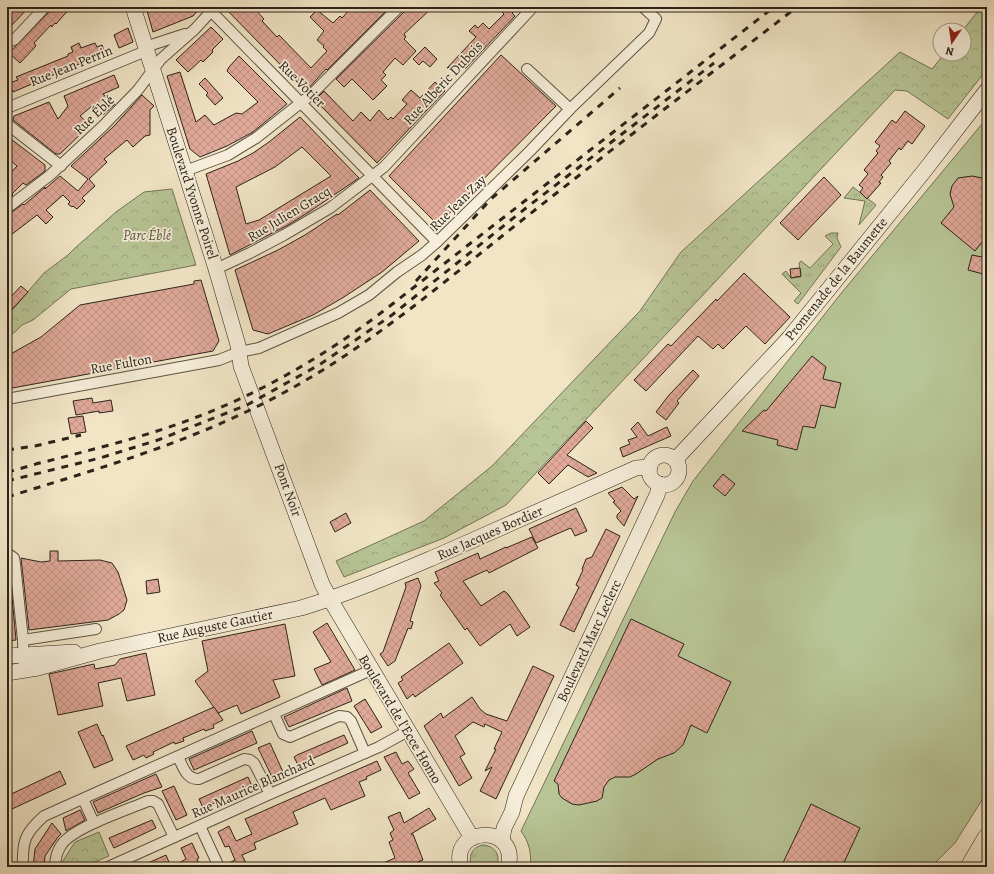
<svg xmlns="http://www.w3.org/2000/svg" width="994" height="874" font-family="Alegreya,serif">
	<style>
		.grass { fill: url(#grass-tufts); stroke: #727458 }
		.forest { fill: url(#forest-crowns); stroke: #727458 }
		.pitch { fill: #b8c596; stroke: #727458 }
		.building { fill: url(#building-cross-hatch); stroke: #2d2319; fill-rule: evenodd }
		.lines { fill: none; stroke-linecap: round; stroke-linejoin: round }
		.street-casing { stroke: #5e5444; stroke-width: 12 }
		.secondary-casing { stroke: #2d2319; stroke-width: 16 }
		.highway-casing { stroke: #2d2319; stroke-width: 20 }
		.street { stroke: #f6eeda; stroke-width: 10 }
		.secondary { stroke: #f6eeda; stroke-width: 15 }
		.highway { stroke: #f1e5c6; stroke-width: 19 }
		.rail { stroke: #2d2319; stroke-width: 3; stroke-dasharray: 7 7; stroke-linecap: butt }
		.labels { text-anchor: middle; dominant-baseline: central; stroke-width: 3.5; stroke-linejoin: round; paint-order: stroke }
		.street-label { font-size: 14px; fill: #2d2319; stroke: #f6eeda }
		.park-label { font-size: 14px; font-style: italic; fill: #57543e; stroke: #f6eeda }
	</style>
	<defs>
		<pattern id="grass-tufts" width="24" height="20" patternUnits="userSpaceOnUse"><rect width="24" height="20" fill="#b8c596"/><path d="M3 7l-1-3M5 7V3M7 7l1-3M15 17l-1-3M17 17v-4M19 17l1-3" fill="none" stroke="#9ea981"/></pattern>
		<pattern id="forest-crowns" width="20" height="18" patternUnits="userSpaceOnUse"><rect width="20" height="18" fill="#b8c596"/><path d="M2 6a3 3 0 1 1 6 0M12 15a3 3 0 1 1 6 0" fill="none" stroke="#9ea981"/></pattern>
		<pattern id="building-cross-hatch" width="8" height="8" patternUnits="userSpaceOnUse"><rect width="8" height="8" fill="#e0a99a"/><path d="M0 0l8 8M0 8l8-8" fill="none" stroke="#c09184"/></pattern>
	</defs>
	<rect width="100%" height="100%" fill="#f1e5c6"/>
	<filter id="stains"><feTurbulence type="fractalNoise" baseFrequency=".005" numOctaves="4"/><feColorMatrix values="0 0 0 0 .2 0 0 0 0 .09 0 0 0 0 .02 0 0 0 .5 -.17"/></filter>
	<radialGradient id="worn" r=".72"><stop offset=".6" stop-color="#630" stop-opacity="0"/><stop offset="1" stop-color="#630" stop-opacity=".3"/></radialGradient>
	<g class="grass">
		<polygon points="853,187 876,205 859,225 865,201 844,198"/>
		<polygon points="831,233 838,233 837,238 841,247 798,304 794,301 801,293 782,274 786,271 791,278 801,277 799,263 801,261 810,268 833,244 825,236"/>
		<path d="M482,845c12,0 20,10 14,22h-24c-4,-10 -1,-19 10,-22z"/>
	</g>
	<g class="forest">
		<polygon points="981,7 987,7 987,69 948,119 907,91 895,90 506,505 444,538 344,577 336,561 424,521 492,466 640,311 681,252 900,52 932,69 944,54 964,54 964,30 963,30"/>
		<polygon points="172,189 196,265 71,289 33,320 22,325 15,332 10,335 7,340 7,316 44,273 68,255 75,248 116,212 144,192"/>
		<polygon points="99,832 109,856 83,867 63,867 61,864 75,842"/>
	</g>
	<path class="pitch" d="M987,118v674l-32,51 -24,24h-401c2,-13 -1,-25 -9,-36l154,-319 18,-31 150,-190z"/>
	<g class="building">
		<polygon points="7,7 29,7 11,26 7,22"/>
		<polygon points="51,7 71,7 56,24 55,23 52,27 51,25 34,43 36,46 20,63 9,53 50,11"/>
		<polygon points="146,7 201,7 193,16 153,32"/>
		<polygon points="224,7 253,7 264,19 262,21 277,37 279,35 311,68 327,51 323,47 324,46 317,40 324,31 310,17 317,10 333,23 340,16 342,18 352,7 390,7 327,70 326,69 306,91"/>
		<polygon points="405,7 433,7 404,34 406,37 404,39 416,51 403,65 395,58 383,72 386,75 381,80 387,86 373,100 352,79 344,87 336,79 404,12"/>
		<polygon points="497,7 518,7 512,13 515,16 465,69 460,64 447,68 476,37 469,31 475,25 478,28 483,23 489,29 504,14"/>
		<polygon points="211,27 223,39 212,50 213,52 203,62 201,60 188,72 176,60"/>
		<polygon points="128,28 133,42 119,48 114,35"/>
		<polygon points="79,43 81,48 95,43 97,47 102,45 105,53 13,92 9,83 18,80 16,77 68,56 68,54 73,52 71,47"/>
		<polygon points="425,47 437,59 430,67 423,61 419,65 413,59"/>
		<polygon points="501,55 556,106 438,225 389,176"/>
		<polygon points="239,56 287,104 253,132 227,146 200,157 190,149 167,76 180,72 196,122 205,115 214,125 236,113 242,114 258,102 227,71 229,67"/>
		<polygon points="114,75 119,87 103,94 115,104 103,115 92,106 80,116 90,125 60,154 56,154 13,120 14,116 49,102 58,119 68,106 64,96"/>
		<polygon points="205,78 223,98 215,105 206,95 208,93 199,84"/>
		<polygon points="435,82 445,91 377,163 315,100 324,91 353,121 361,112 370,121 379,110 388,120 391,117 393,119 407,104 402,100 411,90 420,98"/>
		<polygon points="142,95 154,106 150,110 150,135 145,136 133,147 127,140 104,159 107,162 89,179 95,186 83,197 82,198 85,201 77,209 73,206 72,207 68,204 70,202 63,195 46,210 53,217 46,224 37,215 7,238 7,214 11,213 23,204 24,205 37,194 45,187 45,189 60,176 78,191 88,179 71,166 115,125"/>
		<polygon points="905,111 925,126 912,144 908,141 901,150 899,148 889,161 891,163 881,175 883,177 879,182 881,183 867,199 860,192 863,188 859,185 868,174 864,170 878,153 876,151 880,146 875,142 892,120 896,123"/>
		<path d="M300,117l59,61 -50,34 -21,13 -58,30 -24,-81 32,-13 15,-8 16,-11zM302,147l29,29 -72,44 -13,4 -10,-37 39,-20z"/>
		<polygon points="7,136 45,165 45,171 26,185 23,183 12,194 13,195 7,200 7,177 17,166 7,157"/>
		<polygon points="972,176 987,179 987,236 975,251 941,223 954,207 950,194 952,186 958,178"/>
		<polygon points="824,177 841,195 798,240 780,223"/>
		<polygon points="370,190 419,241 382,272 344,297 313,315 268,334 253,330 235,270 278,250 305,235 337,214 338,215"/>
		<polygon points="972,255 987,258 987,275 968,270"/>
		<polygon points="800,268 801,276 791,278 790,269"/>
		<polygon points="744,273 790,317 765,344 746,326 723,349 718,344 713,349 698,336 646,391 634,380 668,344 671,346 716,299 717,301"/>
		<polygon points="201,280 219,341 213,351 7,389 7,356 41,337 80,305 194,284 194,281"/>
		<polygon points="21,286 28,292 7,315 7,301"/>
		<polygon points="812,356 826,367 823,379 841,383 835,408 821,405 815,428 803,426 797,450 777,445 778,440 742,431 764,410 766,411"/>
		<polygon points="693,370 699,376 677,401 679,403 666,420 656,412 669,395"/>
		<polygon points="92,398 93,403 111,400 113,411 99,413 99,411 76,415 73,401"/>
		<polygon points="83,416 86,432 71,434 68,418"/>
		<polygon points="586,421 593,428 567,455 597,473 588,477 568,465 549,484 538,473"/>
		<polygon points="638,422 648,436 667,427 671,436 623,457 620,448 630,444 628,440 637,437 631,429"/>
		<polygon points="723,474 735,484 725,496 713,486"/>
		<polygon points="622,487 634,499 638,496 624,526 617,518 617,515 621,511 613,502 615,501 608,493"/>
		<polygon points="576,508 587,531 575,536 571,528 566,530 536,543 529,529"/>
		<polygon points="346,513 351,523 335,532 330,522"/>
		<polygon points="606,529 620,536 574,632 560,625 579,587 576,585 583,570 582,569 586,559 592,557"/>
		<polygon points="532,537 538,548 489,573 487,570 463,581 481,606 504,591 508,594 530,627 517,636 510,624 480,646 467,628 465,630 440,595 442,593 434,583 439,581 435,572 478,553 480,559 506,547 506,548"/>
		<polygon points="50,551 58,551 58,561 100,560 112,563 118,572 127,600 124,610 119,614 108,620 29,630 21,558 41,562 50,561"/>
		<polygon points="7,561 9,565 16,640 7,641"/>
		<polygon points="418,578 421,586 410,621 413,622 411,629 408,628 395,661 388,666 380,654 383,652 406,587 405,583"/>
		<polygon points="158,579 160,592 147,594 146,581"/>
		<polygon points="631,619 684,644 678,656 731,682 707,733 691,725 683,745 674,753 658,759 636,774 630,777 615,777 609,780 604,787 602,798 597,801 579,805 572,804 562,798 559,794 558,784 554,781"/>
		<polygon points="327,623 355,670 322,685 314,669 331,662 313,632"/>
		<polygon points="285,624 295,676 273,680 280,697 241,714 237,705 218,713 195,681 208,671 202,641"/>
		<polygon points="449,643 463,663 415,697 413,694 407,699 398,683 403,680 401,677"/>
		<polygon points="146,653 155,695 127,701 121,678 98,683 103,706 58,715 49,674 94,664 95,669 115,665 120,659"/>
		<polygon points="533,666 554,676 496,799 480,791 492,767 485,771 496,749 494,749 502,732 485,724 484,727 473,722 455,736 465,754 460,757 472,778 459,786 424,726 441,713 443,718 472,697 480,709 486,714 507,721"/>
		<polygon points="347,688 352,701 289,727 284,717"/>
		<polygon points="365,699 382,727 371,733 354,706"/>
		<polygon points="214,707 223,720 213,725 214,728 205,731 204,729 183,738 184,741 175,744 174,742 153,752 154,754 146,758 144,755 133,760 126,746"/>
		<polygon points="97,724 102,736 103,735 113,760 94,768 78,732"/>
		<polygon points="252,731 257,743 194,770 189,759"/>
		<polygon points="344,735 348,743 298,765 294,757 297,755"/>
		<polygon points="270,743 283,772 272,777 258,748"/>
		<polygon points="396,752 402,764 408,761 414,769 408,773 420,793 409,799 384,757"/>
		<polygon points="377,761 381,770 366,777 367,779 359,782 365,796 331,810 325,798 293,812 298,824 254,843 256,849 242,855 248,867 225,867 225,865 235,860 229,846 225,847 218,832 229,826 236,841 252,834 245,819"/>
		<polygon points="60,771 66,784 12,809 7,796"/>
		<polygon points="156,774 162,787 144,793 98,813 93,802"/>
		<polygon points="248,777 252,786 203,808 199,799"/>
		<polygon points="174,786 187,815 176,820 162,791"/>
		<polygon points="811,804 860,828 842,867 781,867"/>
		<polygon points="429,808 436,819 411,834 413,834 423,860 406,867 374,867 395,858 389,842 393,840 390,833 394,830 388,817 400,812 404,823"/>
		<polygon points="80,810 85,820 66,831 63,818"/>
		<polygon points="152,820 156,828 114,848 109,838"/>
		<polygon points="52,823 61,834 58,837 45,856 44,867 33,867 35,849"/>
		<polygon points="192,843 199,858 197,859 201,867 172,867 186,859 181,848"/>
		<polygon points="166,855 171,867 139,867"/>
	</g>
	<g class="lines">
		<g class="street-casing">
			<g id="street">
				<polyline points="211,11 437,242"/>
				<polyline points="7,42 14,40 45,7"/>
				<polyline points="145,47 185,34"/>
				<polyline points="527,69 570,109"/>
				<polyline points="7,108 146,51"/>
				<polyline points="7,124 61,166"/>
				<polyline points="185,171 228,155 256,138 312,94 399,7"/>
				<polyline points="7,208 49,176 102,127 138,90 161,59 195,29 215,7"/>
				<polyline points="216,269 250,253 284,235 330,208 384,167 533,7"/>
				<polyline points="7,399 219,360 239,352 259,348 338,313 369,295 397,272 422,255 437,242 530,151 570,109 649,33 656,19 643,7"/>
				<polyline points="7,553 14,558 15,564 23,640 24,670"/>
				<polyline points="23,640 96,629"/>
				<polyline points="274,714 283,734 290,737 339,716 347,717 351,721 365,753"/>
				<path d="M178,757c5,9 8,23 21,22l45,-20 6,1 4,3 16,31"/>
				<polyline points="83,799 94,823"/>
				<polyline points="200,826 219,867"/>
				<path d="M23,867c-1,-26 2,-34 21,-51l327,-146"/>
				<path d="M55,867c0,-8 2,-16 7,-23 13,-17 65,-34 86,-43h5l5,3 16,33"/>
				<polyline points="108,867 270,794 379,747 408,731"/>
			</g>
		</g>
		<g class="secondary-casing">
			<g id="secondary">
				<polyline points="133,7 216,269 238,345 241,366 322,584 330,599 472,838"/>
				<circle cx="664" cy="470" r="15"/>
				<polyline points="675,460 789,338 925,170 987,90"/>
				<polyline points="7,656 74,652"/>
				<path d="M7,673l31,-5 62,-17 201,-43c47,-14 91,-33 136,-52 67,-29 133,-59 199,-88l14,-1"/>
				<polyline points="502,841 504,828 512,812 516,796 657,495 660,484"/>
				<path d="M461,867c-12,-42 59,-43 47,0"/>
			</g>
		</g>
		<g class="highway-casing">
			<polyline id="highway" points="970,867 987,838"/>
		</g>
		<use href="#street" class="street"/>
		<use href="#secondary" class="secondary"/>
		<use href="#highway" class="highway"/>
		<g class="rail">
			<polyline points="416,281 491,199 620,88"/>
			<polyline points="7,450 35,446 81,435"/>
			<path d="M7,472c14,-3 27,-8 41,-11 50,-13 100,-25 149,-44 68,-26 132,-64 189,-108l388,-302"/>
			<polyline points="7,481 100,458 158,440 247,405 319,365 392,315 526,208 714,63"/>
			<path d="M7,497c94,-29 191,-57 278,-105 85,-46 160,-111 236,-171 91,-72 184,-143 276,-214"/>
		</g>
	</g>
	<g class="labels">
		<g class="street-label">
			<text transform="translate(71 66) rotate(-22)">Rue Jean Perrin</text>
			<text transform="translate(443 83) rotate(-47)">Rue Alberic Dubois</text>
			<text transform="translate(302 84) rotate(45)">Rue Votier</text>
			<text transform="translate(94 115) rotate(-44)">Rue Éblé</text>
			<text transform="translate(192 193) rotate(72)">Boulevard Yvonne Poirel</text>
			<text transform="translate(458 203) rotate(-45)">Rue Jean Zay</text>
			<text transform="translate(289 214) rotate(-31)">Rue Julien Gracq</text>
			<text transform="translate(836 279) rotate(-51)">Promenade de la Baumette</text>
			<text transform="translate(121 364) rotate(-10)">Rue Fulton</text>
			<text transform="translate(288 490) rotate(70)">Pont Noir</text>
			<text transform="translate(490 533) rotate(-24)">Rue Jacques Bordier</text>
			<text transform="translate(215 626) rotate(-12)">Rue Auguste Gautier</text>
			<text transform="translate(589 641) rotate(-65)">Boulevard Marc Leclerc</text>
			<text transform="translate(400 719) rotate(59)">Boulevard de l'Ecce Homo</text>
			<text transform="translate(253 787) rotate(-24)">Rue Maurice Blanchard</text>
		</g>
		<g class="park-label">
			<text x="147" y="235">Parc Éblé</text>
		</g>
	</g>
	<rect width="994" height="874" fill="none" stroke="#f1e5c6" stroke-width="24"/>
	<rect x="8" y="8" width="978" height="858" fill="none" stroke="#2d2319" stroke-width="2"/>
	<rect x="12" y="12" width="970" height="850" fill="none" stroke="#2d2319"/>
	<g transform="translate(952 42) rotate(193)"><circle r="19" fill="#f6eeda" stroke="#a69d8d"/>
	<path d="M0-3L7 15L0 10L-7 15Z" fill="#8f2418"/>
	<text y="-6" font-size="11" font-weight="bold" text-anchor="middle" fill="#2d2319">N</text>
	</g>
	<rect width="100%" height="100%" filter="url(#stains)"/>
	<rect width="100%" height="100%" fill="url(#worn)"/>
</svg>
